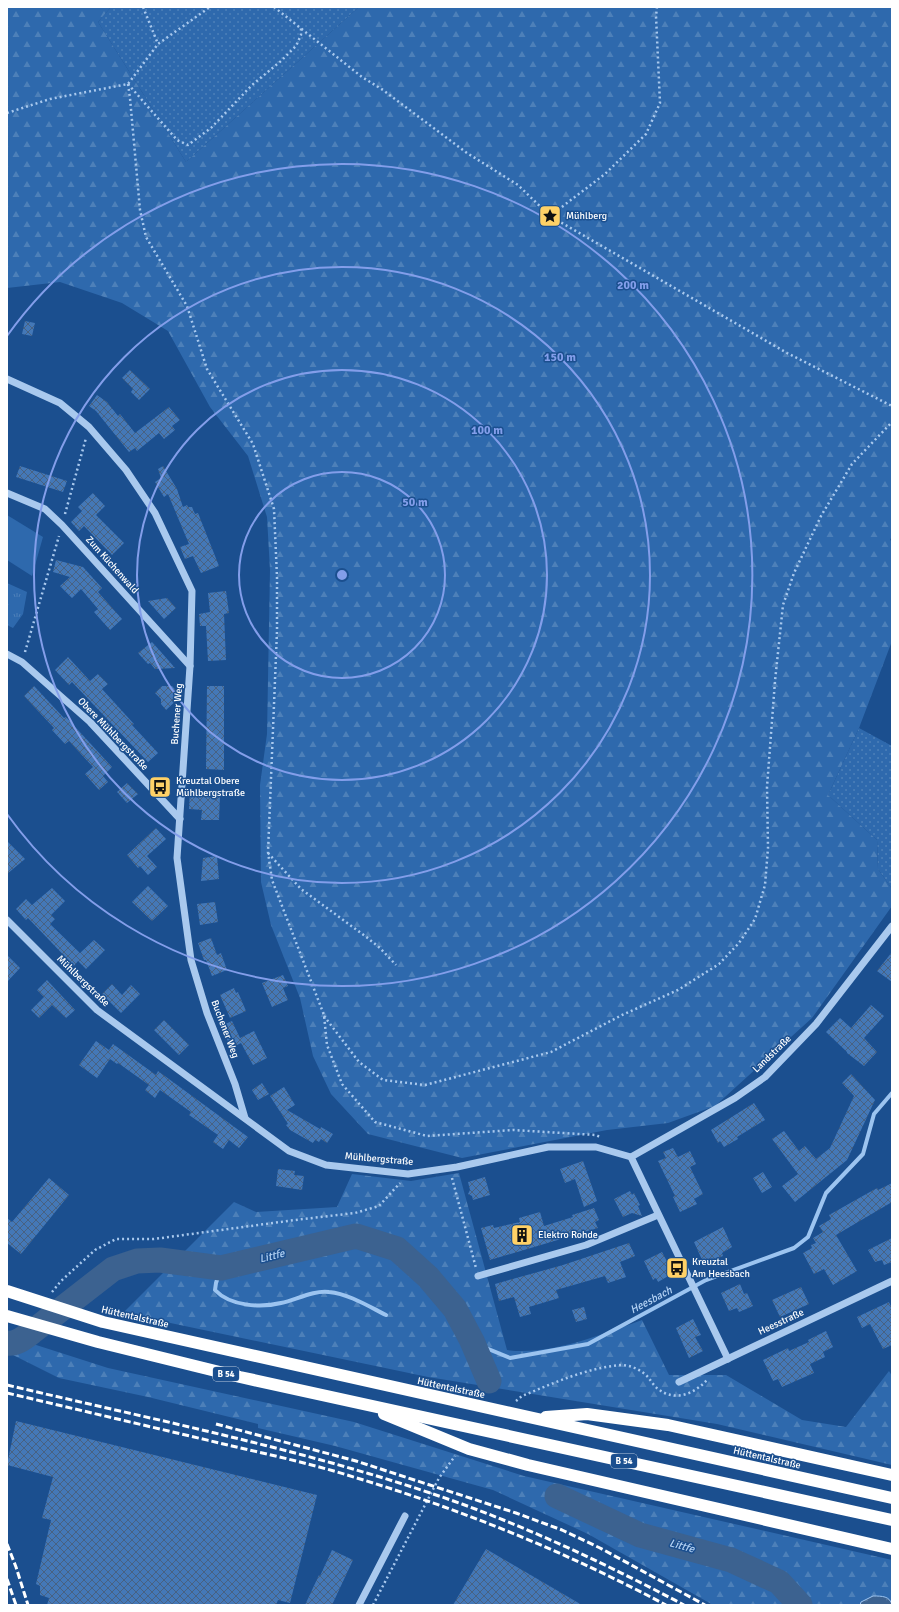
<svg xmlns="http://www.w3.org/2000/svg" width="899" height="1612" font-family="Signika,sans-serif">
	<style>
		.grass { fill: url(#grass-dots) }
		.forest { fill: url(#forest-firs) }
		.park { fill: url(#park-tufts) }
		.garden { fill: #2e69ad }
		.water { fill: url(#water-ripples); stroke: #9cc4f0 }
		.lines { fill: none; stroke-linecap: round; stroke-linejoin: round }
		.stream { stroke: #9cc4f0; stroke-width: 4 }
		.river { stroke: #3c6290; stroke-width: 25 }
		.building { fill: url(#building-cross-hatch) }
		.path { stroke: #a9c9ee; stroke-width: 2.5; stroke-dasharray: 2 3; stroke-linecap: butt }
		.minor { stroke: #a9c9ee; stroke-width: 7 }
		.highway { stroke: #fff; stroke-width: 12 }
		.rail { stroke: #fff; stroke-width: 3; stroke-dasharray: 7 3; stroke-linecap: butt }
		.ring { fill: none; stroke: #839eea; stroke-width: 2 }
		.labels { text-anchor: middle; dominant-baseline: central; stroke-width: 3; stroke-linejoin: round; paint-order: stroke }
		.shield { fill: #1b4f8f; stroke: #bbcadd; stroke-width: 1 }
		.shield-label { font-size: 9px; font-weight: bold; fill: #fff }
		.poi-label { font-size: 10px; fill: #fff; stroke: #1b4f8f; text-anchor: start }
		.street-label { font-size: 10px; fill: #fff; stroke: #1b4f8f }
		.water-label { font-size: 11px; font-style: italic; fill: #b5d3f5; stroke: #1b4f8f }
		.centre { fill: #839eea; stroke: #1b4f8f; stroke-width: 2 }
		.ring-label { font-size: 12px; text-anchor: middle; font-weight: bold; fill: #839eea; stroke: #1b4f8f; stroke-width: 3; stroke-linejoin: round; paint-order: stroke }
	</style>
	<defs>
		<pattern id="grass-dots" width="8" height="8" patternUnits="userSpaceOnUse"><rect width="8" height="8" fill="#2e69ad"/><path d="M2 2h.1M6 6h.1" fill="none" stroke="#4d80b9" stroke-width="1.8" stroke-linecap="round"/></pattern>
		<pattern id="forest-firs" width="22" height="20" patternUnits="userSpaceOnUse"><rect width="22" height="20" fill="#2e69ad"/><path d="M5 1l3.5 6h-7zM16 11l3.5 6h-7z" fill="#4d80b9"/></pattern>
		<pattern id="park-tufts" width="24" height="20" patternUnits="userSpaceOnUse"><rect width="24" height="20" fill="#2e69ad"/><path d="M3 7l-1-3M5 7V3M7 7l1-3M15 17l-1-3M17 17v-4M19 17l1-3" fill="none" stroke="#4d80b9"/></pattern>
		<pattern id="water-ripples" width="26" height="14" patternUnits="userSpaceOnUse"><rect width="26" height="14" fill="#3c6290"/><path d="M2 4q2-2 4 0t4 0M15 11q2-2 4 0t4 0" fill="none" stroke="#597aa1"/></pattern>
		<pattern id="building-cross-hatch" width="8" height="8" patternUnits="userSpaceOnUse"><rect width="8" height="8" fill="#4478b7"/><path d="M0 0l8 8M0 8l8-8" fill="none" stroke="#486282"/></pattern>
	</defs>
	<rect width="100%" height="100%" fill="#1b4f8f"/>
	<g class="grass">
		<polygon points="111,7 359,7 186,162 98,22"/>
		<polygon points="859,728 892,746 892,889 878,869 877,840 828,795"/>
		<polygon points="7,1333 33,1344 7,1349"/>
	</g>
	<g class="forest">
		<polygon points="7,7 111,7 98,22 186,162 359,7 892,7 892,536 890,540 892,541 892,641 859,728 828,795 877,840 878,869 892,889 892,906 812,1018 715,1106 668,1123 607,1130 462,1158 368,1134 331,1094 313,1056 300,998 271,925 261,882 260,785 267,734 270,570 267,517 248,456 210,407 168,331 122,303 60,282 7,288"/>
		<path d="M459,1173l48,177c43,6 95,-16 135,-30l27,55h57l76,45 44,7 43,-56 3,5v89l-175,-41 -289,-47 -305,-64 111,-111 22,10 81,-5 15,-33 59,7z"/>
		<polygon points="33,1344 108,1368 354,1422 524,1476 892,1560 892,1605 713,1605 588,1534 493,1490 335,1446 258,1428 258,1424 250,1422 148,1397 59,1378 7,1352 7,1349"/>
	</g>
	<polygon class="park" points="7,583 27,592 23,614 13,628 7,625"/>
	<polygon class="garden" points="7,515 43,537 32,576 7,560"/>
	<path class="water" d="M873,1596c9,0 17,0 19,9h-32l1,-3z"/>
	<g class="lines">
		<g class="stream">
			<path d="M221,1268l-5,15 -1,7c15,16 45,18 66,13 15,-3 32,-13 48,-11 20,2 39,14 57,23"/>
			<polyline points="472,1341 481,1346 510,1358 588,1344 706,1280 794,1248 808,1237 826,1193 863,1154 874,1114 892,1093"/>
		</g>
		<g class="river">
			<path d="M7,1343c9,2 18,-6 25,-11l81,-63 24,-8 23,-1 61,8 135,-32 41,13 31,28 27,32 17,32 17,40"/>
			<polyline points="557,1496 640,1535 731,1560 779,1582 800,1605"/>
		</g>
	</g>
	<g class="building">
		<polygon points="25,321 35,323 32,336 22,334"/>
		<polygon points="130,370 150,389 139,400 131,392 133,389 122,378"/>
		<polygon points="97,395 107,402 118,416 120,414 135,433 169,407 180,420 172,426 175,430 164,439 159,433 137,451 135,448 129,452 96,411 89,406"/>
		<polygon points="20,466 67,481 63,492 16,477"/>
		<polygon points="163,466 177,489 183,507 187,505 188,507 192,507 195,514 198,513 219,566 201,573 193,556 185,559 180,547 189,544 168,494 164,497 155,482 161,478 158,469"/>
		<polygon points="93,493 105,506 96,515 124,543 112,555 84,526 79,531 71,522 82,511 78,507"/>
		<polygon points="56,560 83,567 102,588 98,592 122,619 110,630 94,612 98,609 81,589 72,598 60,586 70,577 53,572"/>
		<polygon points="226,591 229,613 224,614 226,660 208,661 206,626 200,626 199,614 210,612 208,593"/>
		<polygon points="167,598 176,608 164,619 148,601"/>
		<polygon points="152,642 161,652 175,668 155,669 150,663 148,664 138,653"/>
		<polygon points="68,657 90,681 98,674 108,684 102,689 134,724 132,725 158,753 148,762 72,682 69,685 55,670"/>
		<polygon points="34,686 64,718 66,717 112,767 103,776 108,782 99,790 85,774 93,767 69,741 65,744 52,730 54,728 24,696"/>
		<polygon points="162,686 172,686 181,696 166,710 161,704 161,699 155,693"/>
		<polygon points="207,686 224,686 224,770 206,769"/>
		<polygon points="127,783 138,794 127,803 117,792"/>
		<polygon points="190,790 217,792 216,797 220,797 219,820 201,820 202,810 189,809"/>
		<polygon points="156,828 166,839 147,856 157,867 148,875 140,866 138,868 127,855"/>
		<polygon points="7,841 25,859 7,874"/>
		<polygon points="217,856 219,879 201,881 203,858"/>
		<polygon points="148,886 168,906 152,921 132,902"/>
		<polygon points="52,888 65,901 51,915 55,919 50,924 80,953 94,940 105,950 86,969 78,961 74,966 28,918 26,920 16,909 26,899 32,905"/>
		<polygon points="215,902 218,922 200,925 197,904"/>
		<polygon points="211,938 217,955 221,953 227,970 212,976 206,960 204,960 198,943"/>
		<polygon points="892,952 892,982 877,971"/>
		<polygon points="7,955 20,968 7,982"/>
		<polygon points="283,975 288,986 283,988 288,1000 272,1007 262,983"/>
		<polygon points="47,980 75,1010 66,1018 52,1005 39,1018 31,1010 44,997 37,990"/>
		<polygon points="112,984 122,995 131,985 140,994 121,1013 102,994"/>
		<polygon points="234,988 236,993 238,992 246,1011 230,1018 220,995"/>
		<polygon points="871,1005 884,1016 864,1038 877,1052 864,1066 847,1053 847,1052 826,1032 840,1018 851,1028"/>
		<polygon points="164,1020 189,1045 179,1055 154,1030"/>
		<polygon points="232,1021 240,1038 254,1031 267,1058 253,1065 241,1043 231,1048 221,1026"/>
		<polygon points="96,1041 109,1050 113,1044 156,1075 158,1071 248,1137 239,1148 229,1140 223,1149 213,1142 218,1135 189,1115 191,1112 160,1090 155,1098 145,1090 149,1085 118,1063 117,1064 110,1059 97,1078 79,1065"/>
		<polygon points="851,1074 875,1100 847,1160 795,1202 782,1186 798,1174 772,1139 784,1131 799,1151 805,1146 816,1159 830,1148 854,1096 842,1083"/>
		<polygon points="262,1083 269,1094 258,1100 252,1090"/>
		<polygon points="284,1087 295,1105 287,1110 320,1129 321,1127 333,1134 327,1143 321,1139 319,1142 315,1140 313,1143 290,1130 286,1125 288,1124 270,1096"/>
		<polygon points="754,1103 765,1120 737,1137 738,1139 724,1147 720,1141 718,1143 711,1130"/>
		<polygon points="673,1148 678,1157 690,1151 696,1164 690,1167 703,1194 694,1199 697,1204 680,1212 673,1197 675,1196 658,1161 666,1158 663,1152"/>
		<polygon points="583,1161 597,1201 584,1207 575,1179 565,1183 560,1169"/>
		<polygon points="278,1169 295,1171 294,1175 304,1176 302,1190 276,1186"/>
		<polygon points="763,1172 772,1187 762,1193 753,1178"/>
		<polygon points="485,1177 490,1195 473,1200 472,1196 468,1194 470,1190 468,1182"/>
		<polygon points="49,1178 69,1195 21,1254 7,1243 7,1218 12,1222"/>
		<polygon points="892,1183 892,1202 836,1235 857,1271 833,1285 824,1269 814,1274 803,1253 812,1248 811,1245 816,1243 813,1238 823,1232 819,1226 831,1219 829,1215 877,1188 878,1190"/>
		<polygon points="630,1191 632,1195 634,1193 640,1205 638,1206 642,1216 632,1213 623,1217 614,1199"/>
		<polygon points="594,1208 599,1220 595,1222 598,1228 490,1260 481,1228 493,1225 494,1228 520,1222 519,1218 540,1212 544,1226 573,1217 572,1215"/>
		<polygon points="723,1227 732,1247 722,1253 723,1256 708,1262 707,1260 703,1262 694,1242"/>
		<polygon points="892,1238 892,1262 884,1265 882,1260 875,1262 868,1250"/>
		<polygon points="629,1243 635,1256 620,1262 626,1277 608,1283 605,1276 556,1290 559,1298 529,1307 531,1314 520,1317 514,1297 499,1301 495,1284 563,1265"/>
		<polygon points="662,1252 672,1271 669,1272 670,1275 658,1282 656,1278 653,1280 644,1261"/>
		<polygon points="740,1284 744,1294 747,1293 753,1306 739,1312 737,1308 729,1311 721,1293"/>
		<polygon points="801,1287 809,1304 780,1317 772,1300"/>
		<polygon points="889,1302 892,1309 892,1345 883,1349 870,1324 862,1328 857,1317"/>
		<polygon points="584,1307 587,1319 576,1322 572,1310"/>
		<polygon points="693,1319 701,1335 695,1337 703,1351 689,1358 676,1328"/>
		<polygon points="826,1331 833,1347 823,1352 825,1357 810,1364 814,1373 782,1387 778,1379 773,1381 763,1360 788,1348 789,1351 809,1342 808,1340"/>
		<polygon points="16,1421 317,1495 290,1603 278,1600 276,1605 47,1605 49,1598 40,1595 40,1586 36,1584 51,1520 42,1518 53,1477 7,1465"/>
		<polygon points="486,1549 582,1605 453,1605"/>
		<polygon points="332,1550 353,1560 332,1605 305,1605 319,1575 320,1576"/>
	</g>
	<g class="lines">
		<g class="path">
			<polyline points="143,7 158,44"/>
			<polyline points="274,7 362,77 383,90 467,153 518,185 550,216 787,353 892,406"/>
			<polyline points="128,84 130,98 140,210 146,237 187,306 207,369 253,444 274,509 277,577 277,631 268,852 272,880 324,1015 327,1045 342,1084 375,1122 427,1136 513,1130 596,1135 600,1137"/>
			<polyline points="128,84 177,140 188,145 211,128 252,85 281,61 296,46 301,35 301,27"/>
			<polyline points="7,113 50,99 128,84 158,44 210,7"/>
			<polyline points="550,216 605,174 646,134 660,103 656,16 657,7"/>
			<polyline points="65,514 86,438"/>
			<polyline points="25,652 59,536"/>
			<polyline points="268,853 301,889 365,936 380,948 396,965"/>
			<polyline points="324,1016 359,1062 383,1080 425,1085 551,1052 622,1015 678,990 719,964 739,943 755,919 765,885 768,848 767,787 775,681 783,605 794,573 821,516 852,464 892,422"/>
			<polyline points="452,1178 476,1268"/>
			<polyline points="52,1292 61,1281 95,1250 116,1239 154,1239 295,1220 355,1213 379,1206 400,1183"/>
			<path d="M516,1401l6,-5c32,-13 64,-28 99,-31 10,0 20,5 27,12 3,4 6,9 10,12 17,13 36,5 49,-9"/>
			<polyline points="373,1605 439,1478 455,1456"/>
		</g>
		<g class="minor">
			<polyline points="7,379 60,403 89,427 126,470 155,513 192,591 190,666 177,858 191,960 207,1013 235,1084 245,1118"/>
			<polyline points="7,493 45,509 62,525 190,666"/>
			<polyline points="7,654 22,662 90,722 180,819"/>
			<polyline points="7,920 97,1010 289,1151 326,1165 408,1174 457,1167 548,1147 596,1147 631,1157 728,1359"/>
			<polyline points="631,1157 735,1098 765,1077 816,1024 892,926"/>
			<polyline points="478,1276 586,1245 658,1215"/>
			<polyline points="679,1382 892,1281"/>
			<polyline points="359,1605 405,1516"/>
		</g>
		<g class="highway">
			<polyline points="7,1291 103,1322 892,1498"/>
			<polyline points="7,1316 98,1342 240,1377 892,1520"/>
			<polyline points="384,1414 469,1449 528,1465 892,1549"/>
			<polyline points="546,1417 587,1414 668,1425 892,1475"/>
		</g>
		<g class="rail">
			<path d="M7,1385c152,36 307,66 455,119 76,28 150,63 222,101"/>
			<path d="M7,1393c68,16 136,32 204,48 45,11 91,20 136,34 111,33 217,76 319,130"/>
			<polyline points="216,1424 356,1461 516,1513 562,1530 600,1548 705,1605"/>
			<polyline points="7,1544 16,1567 28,1605"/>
			<polyline points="7,1579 16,1605"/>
		</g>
	</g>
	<g class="ring">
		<circle cx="342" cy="575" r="103"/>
		<circle cx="342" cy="575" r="205"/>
		<circle cx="342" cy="575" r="308"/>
		<path d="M7 336A411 411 0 1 1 7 814"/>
	</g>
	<defs>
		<g id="sight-square" transform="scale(1.15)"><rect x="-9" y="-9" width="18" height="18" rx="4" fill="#ffd166" stroke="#1b4f8f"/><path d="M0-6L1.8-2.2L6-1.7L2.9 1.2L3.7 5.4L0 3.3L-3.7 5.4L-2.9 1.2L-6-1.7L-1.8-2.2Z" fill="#111"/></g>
		<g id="bus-square" transform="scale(1.15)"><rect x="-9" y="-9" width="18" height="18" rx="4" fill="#ffd166" stroke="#1b4f8f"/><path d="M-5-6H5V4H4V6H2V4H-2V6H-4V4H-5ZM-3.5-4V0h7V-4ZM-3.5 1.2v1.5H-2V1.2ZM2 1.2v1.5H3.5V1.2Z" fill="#111"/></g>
		<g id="building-square" transform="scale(1.15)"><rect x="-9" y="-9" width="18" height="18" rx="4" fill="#ffd166" stroke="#1b4f8f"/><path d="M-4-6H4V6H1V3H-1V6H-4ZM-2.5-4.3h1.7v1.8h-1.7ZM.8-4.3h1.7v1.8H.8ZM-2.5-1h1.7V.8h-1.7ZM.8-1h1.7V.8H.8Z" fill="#111"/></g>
	</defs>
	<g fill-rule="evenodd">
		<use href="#sight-square" x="550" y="216"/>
		<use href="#bus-square" x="160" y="787"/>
		<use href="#building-square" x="522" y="1235"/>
		<use href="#bus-square" x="677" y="1268"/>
	</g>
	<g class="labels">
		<g class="shield">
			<rect x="213" y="1367" width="26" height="14" rx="3"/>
			<rect x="611" y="1454" width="26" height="14" rx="3"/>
		</g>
		<g class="shield-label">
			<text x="226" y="1374">B 54</text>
			<text x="624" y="1461">B 54</text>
		</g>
		<g class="poi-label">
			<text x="566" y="216">Mühlberg</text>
			<text x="176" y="781">Kreuztal Obere<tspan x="176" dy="12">Mühlbergstraße</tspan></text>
			<text x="538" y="1235">Elektro Rohde</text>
			<text x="692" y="1262">Kreuztal<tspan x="692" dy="12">Am Heesbach</tspan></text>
		</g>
		<g class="street-label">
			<text transform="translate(112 565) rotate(48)">Zum Küchenwald</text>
			<text transform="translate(177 714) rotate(-86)">Buchener Weg</text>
			<text transform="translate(113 734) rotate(46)">Obere Mühlbergstraße</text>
			<text transform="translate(83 981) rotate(44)">Mühlbergstraße</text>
			<text transform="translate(225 1029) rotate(69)">Buchener Weg</text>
			<text transform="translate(772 1054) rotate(-44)">Landstraße</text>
			<text transform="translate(379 1159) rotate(5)">Mühlbergstraße</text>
			<text transform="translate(135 1317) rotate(13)">Hüttentalstraße</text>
			<text transform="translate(781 1322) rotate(-25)">Heesstraße</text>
			<text transform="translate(451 1388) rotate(12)">Hüttentalstraße</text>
			<text transform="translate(767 1458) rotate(13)">Hüttentalstraße</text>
		</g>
		<g class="water-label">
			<text transform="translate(272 1256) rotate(-14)">Littfe</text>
			<text transform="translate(651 1300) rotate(-28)">Heesbach</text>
			<text transform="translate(682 1546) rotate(15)">Littfe</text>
		</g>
	</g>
	<circle cx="342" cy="575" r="6" class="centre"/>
	<g class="ring-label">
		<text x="633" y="289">200 m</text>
		<text x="560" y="361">150 m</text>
		<text x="487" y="434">100 m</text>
		<text x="415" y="506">50 m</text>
	</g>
	<rect width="899" height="1612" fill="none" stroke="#ffffff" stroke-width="16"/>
</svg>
